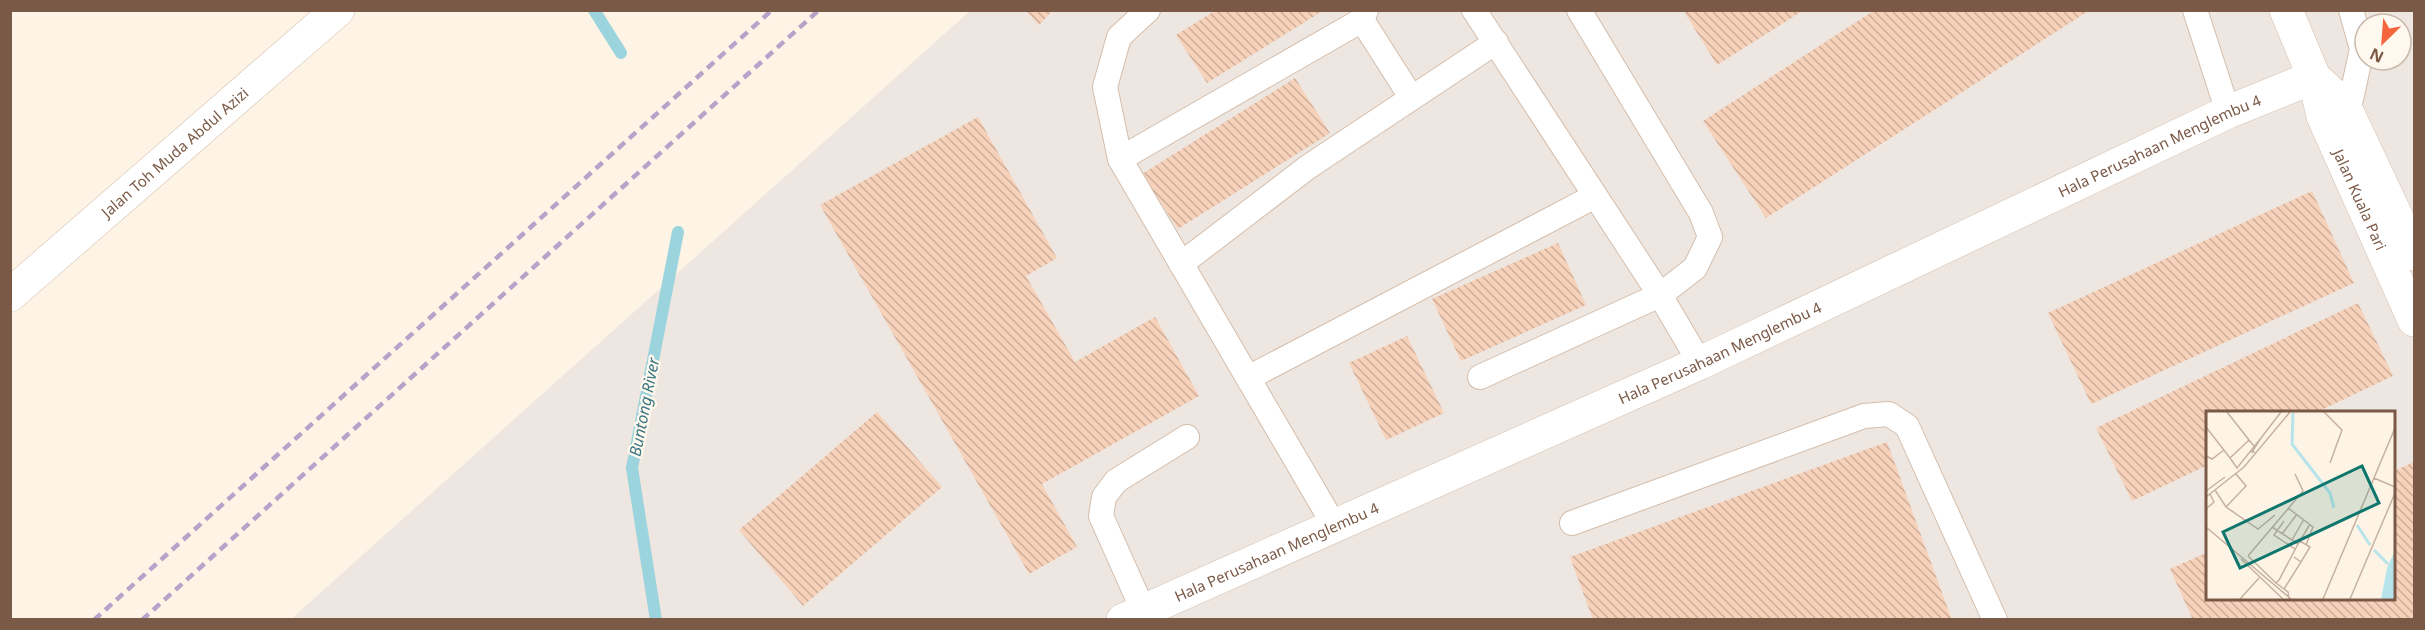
<svg xmlns="http://www.w3.org/2000/svg" width="2425" height="630" font-family="'Noto Sans',sans-serif">
	<style>
		.industrial { fill: #eee6e0; fill-rule: evenodd }
		.lines { fill: none; stroke-linecap: round; stroke-linejoin: round }
		.stream { stroke: #9cd4dd; stroke-width: 12 }
		.building { fill: url(#building-back-hatch) }
		.lane-casing { stroke: #d4beac; stroke-width: 26 }
		.street-casing { stroke: #d4beac; stroke-width: 34 }
		.secondary-casing { stroke: #d8bda9; stroke-width: 34 }
		.lane { stroke: #fff; stroke-width: 24 }
		.street { stroke: #fff; stroke-width: 33 }
		.secondary { stroke: #fff; stroke-width: 33 }
		.rail { stroke: #b7a2ca; stroke-width: 4.5; stroke-dasharray: 9 6; stroke-linecap: butt }
		.labels { text-anchor: middle; dominant-baseline: central; stroke-width: 4.5; stroke-linejoin: round; paint-order: stroke }
		.street-label { font-size: 15px; fill: #7b5947; stroke: #fff8ee }
		.water-label { font-size: 16px; font-style: italic; fill: #397682; stroke: #fff8ee }
		.inset-river { fill: none; stroke: #b7e4eb; stroke-width: 3 }
		.inset-road { fill: none; stroke: #c6b1a1; stroke-width: 1.5 }
		.view { fill: #0f766e; fill-opacity: 0.15; stroke: #0f766e; stroke-width: 3 }
		.inset-edge { fill: none; stroke: #7b5947; stroke-width: 3 }
	</style>
	<defs>
		<pattern id="building-back-hatch" width="6" height="6" patternUnits="userSpaceOnUse" patternTransform="scale(1.5)"><rect width="6" height="6" fill="#f7d2ba"/><path d="M-1 5l2 2M0 0l6 6M5-1l2 2" fill="none" stroke="#cdad99"/></pattern>
	</defs>
	<rect width="100%" height="100%" fill="#fef4e5"/>
	<path class="industrial" d="M970,11h1444v608l-2124,1zM2365,24h36v36h-36zM2208,412h186v186h-186z"/>
	<g class="lines">
		<g class="stream">
			<polyline points="594,10 621,53"/>
			<polyline points="656,620 632,468 678,232"/>
		</g>
	</g>
	<g class="building">
		<polygon points="1025,10 1053,10 1039,25"/>
		<polygon points="1216,10 1324,10 1207,83 1176,35"/>
		<polygon points="1683,10 1804,10 1717,65"/>
		<polygon points="1875,10 2090,10 1766,218 1703,121"/>
		<polygon points="1295,78 1330,133 1178,229 1142,174"/>
		<polygon points="978,117 1057,258 1026,276 1075,362 1155,317 1199,396 1042,484 1077,547 1029,574 820,205"/>
		<polygon points="2312,191 2354,283 2091,404 2048,313"/>
		<polygon points="1558,243 1586,305 1461,361 1432,299"/>
		<polygon points="2358,303 2393,376 2317,412 2208,412 2208,465 2132,501 2096,428"/>
		<polygon points="1407,336 1444,413 1386,440 1349,363"/>
		<polygon points="877,412 942,487 803,606 739,530"/>
		<polygon points="1887,442 1952,620 1593,620 1570,557"/>
		<polygon points="2414,462 2414,620 2193,620 2170,569 2208,552 2208,598 2394,598 2394,471"/>
	</g>
	<g class="lines">
		<g class="lane-casing">
			<g id="lane">
				<polyline points="1148,10 1119,37 1105,87 1120,159 1334,525"/>
				<polyline points="1474,10 1660,295 1700,363"/>
				<polyline points="2195,10 2228,112"/>
				<polyline points="1362,20 1411,97"/>
				<polyline points="2348,113 2362,49 2351,10"/>
				<polyline points="1120,159 1362,20 1366,10"/>
				<polyline points="1181,264 1308,167 1496,42"/>
				<polyline points="1480,377 1660,295 1695,268 1710,237 1701,213 1579,10"/>
				<polyline points="1248,378 1595,196"/>
				<polyline points="1572,523 1864,416 1889,414 1907,426 1995,620"/>
				<polyline points="1143,610 1101,516 1104,497 1116,481 1187,437"/>
			</g>
		</g>
		<g class="street-casing">
			<g id="street">
				<path id="s1" d="M10,295l328,-285"/>
				<path id="s2" d="M1123,620l577,-257 528,-251 86,-35"/>
			</g>
		</g>
		<g class="secondary-casing">
			<g id="secondary">
				<path id="s3" d="M2286,10l28,67 9,39 91,204"/>
				<polyline points="2314,77 2344,105 2414,254"/>
			</g>
		</g>
		<use href="#lane" class="lane"/>
		<use href="#street" class="street"/>
		<use href="#secondary" class="secondary"/>
		<g class="rail">
			<polyline points="94,620 772,10"/>
			<polyline points="142,620 819,10"/>
		</g>
	</g>
	<g class="labels">
		<g class="street-label">
			<text stroke="none"><textPath href="#s2" startOffset="1140">Hala Perusahaan Menglembu 4</textPath></text>
			<text stroke="none"><textPath href="#s1" startOffset="218">Jalan Toh Muda Abdul Azizi</textPath></text>
			<text stroke="none"><textPath href="#s3" startOffset="204">Jalan Kuala Pari</textPath></text>
			<text stroke="none"><textPath href="#s2" startOffset="654">Hala Perusahaan Menglembu 4</textPath></text>
			<text stroke="none"><textPath href="#s2" startOffset="168">Hala Perusahaan Menglembu 4</textPath></text>
		</g>
		<g class="water-label">
			<text transform="translate(644 407) rotate(-79)">Buntong River</text>
		</g>
	</g>
	<g transform="translate(2206 411)">
		<rect width="189" height="189" fill="#fef4e5"/>
		<path d="M189,139v49h-14l6,-31z" fill="#b7e4eb"/>
		<path class="inset-river" d="M87,2l-1,31 38,49 4,15M151,114l13,20M168,139l14,14"/>
		<path class="inset-road" d="M21,1l22,28M118,1l18,18 -12,33M0,16l24,31M55,27l20,-26M48,35l-5,-6 -19,18 7,10 24,-30 -9,14h3M0,45l6,3 12,-9M168,67l21,9M9,79l11,17 32,22 17,-14M0,80l19,-14M0,86l38,-30 46,-55M20,96l20,-21 -10,-12M82,97l25,19 -7,18M0,98l8,-7 -4,-8M78,110l-10,14 21,14M0,116l85,72M76,123l15,-20M86,129l12,-21M94,130l10,-17M92,133l2,-3 10,6 -9,15M42,145l28,27 3,-3 19,-36 -26,-17M42,145l55,-65 -8,-17M35,148l42,40M70,172l12,9 1,7M78,178l17,-27 -7,-5M34,188l19,-21M117,188l72,-171M144,188l45,-106"/>
		<path class="view" d="M156,55l17,37 -139,65 -17,-36z"/>
		<rect width="189" height="189" class="inset-edge"/>
	</g>
	<rect width="2425" height="630" fill="none" stroke="#7b5947" stroke-width="24"/>
	<g transform="translate(2383 42) rotate(205)"><circle r="28" fill="#fff8ee" stroke="#cab8ab" stroke-width="1.5"/>
	<path d="M0-4.5L10 22L0 15L-10 22Z" fill="#f4653e"/>
	<text y="-9" font-size="16" font-weight="bold" text-anchor="middle" fill="#7b5947">N</text>
	</g>
</svg>
